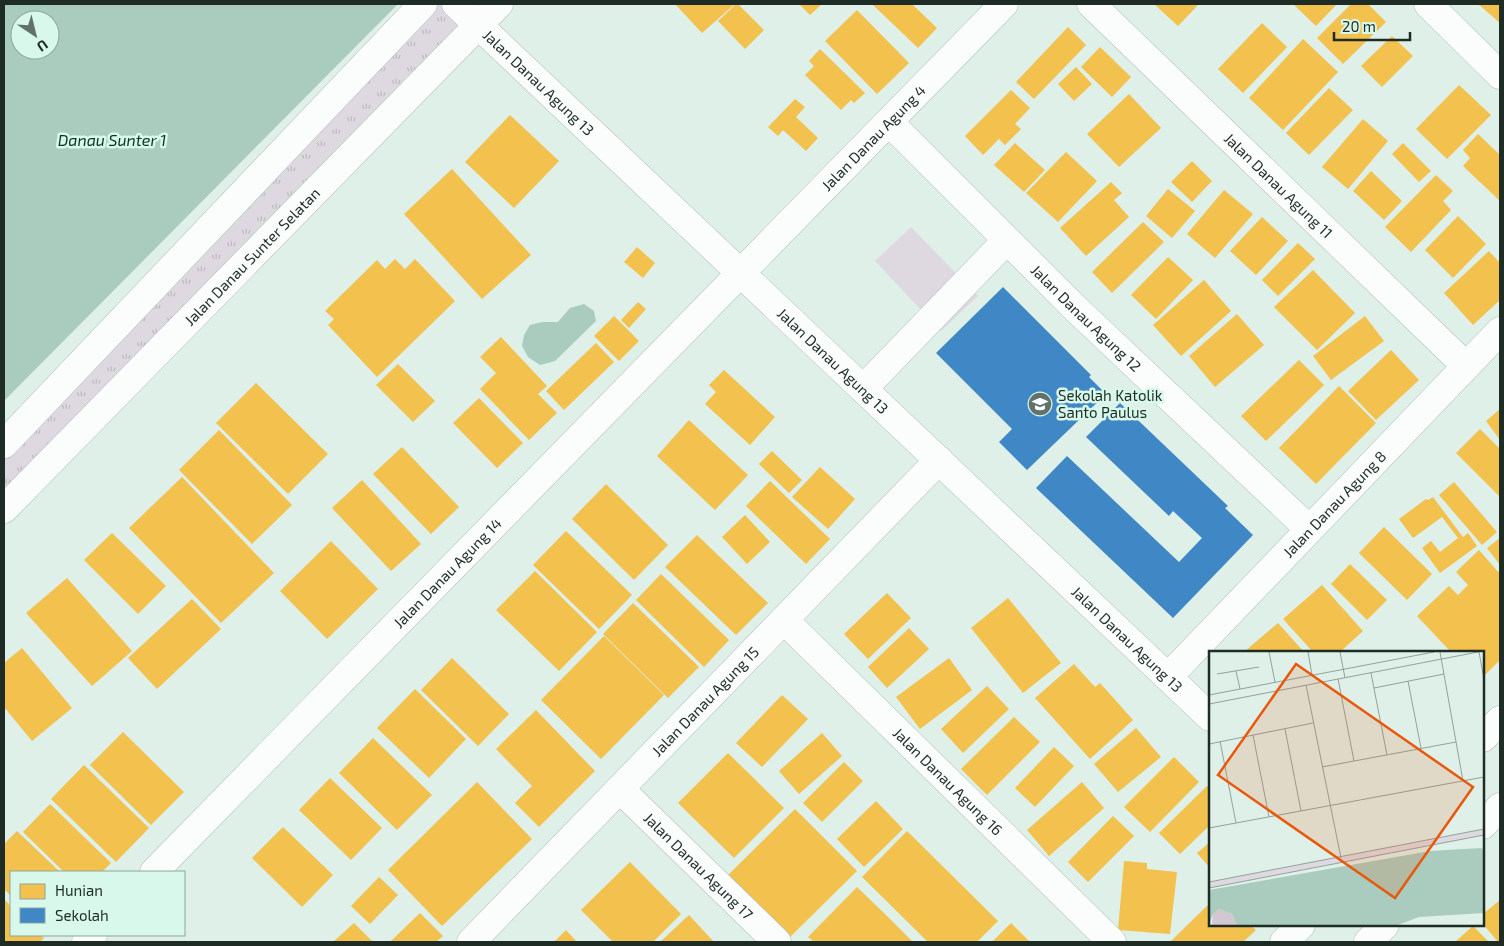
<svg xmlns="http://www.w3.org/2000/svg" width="1504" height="946" font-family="'Exo 2',sans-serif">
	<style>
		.grass { fill: url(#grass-tufts) }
		.pitch { fill: #ded9e0 }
		.water { fill: #aaccbe; fill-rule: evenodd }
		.homes { fill: #f2c14e }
		.schools { fill: #3f88c5 }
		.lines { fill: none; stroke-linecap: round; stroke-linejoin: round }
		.minor-casing { stroke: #b0beb8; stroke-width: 29 }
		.minor { stroke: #fafdfc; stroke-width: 28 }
		.labels { text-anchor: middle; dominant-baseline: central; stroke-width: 5; stroke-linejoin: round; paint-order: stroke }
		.street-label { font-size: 15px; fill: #1f2c26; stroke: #d7f8ea }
		.poi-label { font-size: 15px; fill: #1f2c26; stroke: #d7f8ea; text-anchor: start }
		.water-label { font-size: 16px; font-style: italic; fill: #0f3427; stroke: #d7f8ea }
		.inset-road { fill: none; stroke: #92a29b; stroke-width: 1 }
		.view { fill: #e8590c; fill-opacity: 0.15; stroke: #e8590c; stroke-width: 2.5 }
		.inset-edge { fill: none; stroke: #1f2c26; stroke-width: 2.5 }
	</style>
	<defs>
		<pattern id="grass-tufts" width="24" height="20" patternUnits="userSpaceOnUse" patternTransform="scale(1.25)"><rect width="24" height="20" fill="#ded9e0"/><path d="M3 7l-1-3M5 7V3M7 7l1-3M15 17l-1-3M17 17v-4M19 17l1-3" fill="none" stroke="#bebac0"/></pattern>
	</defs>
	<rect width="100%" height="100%" fill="#dff0e9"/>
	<polygon class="grass" points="423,4 499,4 4,509 4,444"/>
	<polygon class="pitch" points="911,227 978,296 941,331 875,261"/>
	<g class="water">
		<path d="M4,4h394l-394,397zM20,20h30v30h-30z"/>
		<polygon points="584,304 594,311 596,321 555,361 540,365 528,357 522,346 524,335 530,325 542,322 558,322 570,308"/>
	</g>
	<g class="homes">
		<polygon points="675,4 735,4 702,33"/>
		<polygon points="736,4 738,4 764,30 745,49 718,21"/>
		<polygon points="799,4 822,4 810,15"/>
		<polygon points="872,4 912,4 937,28 918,48"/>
		<polygon points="1154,4 1199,4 1178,26"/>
		<polygon points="1293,4 1337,4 1316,26"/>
		<polygon points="1351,4 1368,4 1386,22 1343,64 1317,38"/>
		<polygon points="1478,4 1500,4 1500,23"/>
		<polygon points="857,10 909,63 877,94 825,41"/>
		<polygon points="1262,23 1287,47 1243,93 1218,69"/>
		<polygon points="1068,27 1086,45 1034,99 1016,82"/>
		<polygon points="1392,36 1413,56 1382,87 1361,66"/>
		<polygon points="1303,39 1338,72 1283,130 1249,98"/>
		<polygon points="1100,47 1131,77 1112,97 1081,67"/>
		<polygon points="820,49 865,93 854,103 851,100 841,110 805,75 814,66 809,61"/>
		<polygon points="1076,67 1092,84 1074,101 1058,84"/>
		<polygon points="1459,85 1491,115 1447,159 1416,129"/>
		<polygon points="1329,88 1353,110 1309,155 1286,133"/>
		<polygon points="1011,90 1030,108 1015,124 1021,129 1005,145 999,139 983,155 965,136"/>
		<polygon points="1129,94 1161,128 1119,167 1087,134"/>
		<polygon points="795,99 805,107 796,117 818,138 806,151 783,130 778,136 768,127"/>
		<polygon points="510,115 559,161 514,208 465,162"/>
		<polygon points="1363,119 1388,141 1348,189 1322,167"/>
		<polygon points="1478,134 1500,155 1500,201 1463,166 1470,158 1463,150"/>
		<polygon points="1015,143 1045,170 1024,192 994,165"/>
		<polygon points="1403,143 1431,171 1419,182 1392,154"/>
		<polygon points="1066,152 1097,181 1058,222 1026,193"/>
		<polygon points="1192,161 1212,181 1192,202 1171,182"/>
		<polygon points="452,169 531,255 482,299 404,214"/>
		<polygon points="1371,171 1402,201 1384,220 1353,191"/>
		<polygon points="1436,175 1453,191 1443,201 1451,210 1411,252 1385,227"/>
		<polygon points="1111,182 1122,193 1114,200 1129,217 1086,256 1060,228"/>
		<polygon points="1168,189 1195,211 1172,238 1146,216"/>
		<polygon points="1224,190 1253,214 1215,258 1187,234"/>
		<polygon points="1458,216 1486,244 1453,278 1425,250"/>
		<polygon points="1262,217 1288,241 1256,275 1230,251"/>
		<polygon points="1143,222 1164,242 1112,293 1092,272"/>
		<polygon points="1298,243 1315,259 1278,296 1262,280"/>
		<polygon points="637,247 655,263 643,278 624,262"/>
		<polygon points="1489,251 1500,263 1500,300 1473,325 1444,293"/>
		<polygon points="1168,257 1193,280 1156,319 1131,295"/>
		<polygon points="395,259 405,269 415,259 455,301 377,377 328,325 334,319 325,311 377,260 385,269"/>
		<polygon points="1313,270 1355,313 1317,350 1274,307"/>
		<polygon points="1204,280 1231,311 1181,356 1153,325"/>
		<polygon points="638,302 646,309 629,328 621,320"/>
		<polygon points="1237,314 1264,345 1215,387 1189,356"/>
		<polygon points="614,316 639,341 619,361 594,336"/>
		<polygon points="1365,316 1384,341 1331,380 1313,356"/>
		<polygon points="501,337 547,386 538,394 557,413 529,440 480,389 496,373 480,357"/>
		<polygon points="596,343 614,362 564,410 546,391"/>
		<polygon points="1391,350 1419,380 1376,420 1348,391"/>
		<polygon points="1299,360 1324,385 1266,441 1241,416"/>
		<polygon points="398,364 435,401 413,422 376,385"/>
		<polygon points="724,370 775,417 750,445 705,404 716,392 709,385"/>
		<polygon points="256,383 328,454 288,494 216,423"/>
		<polygon points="1339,386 1376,423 1316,484 1279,448"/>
		<polygon points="479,398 523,443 497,468 453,423"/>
		<polygon points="1500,409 1500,440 1486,421"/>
		<polygon points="689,420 748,475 715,510 657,456"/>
		<polygon points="1480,429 1500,449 1500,497 1456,453"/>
		<polygon points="219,430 292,505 252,544 179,470"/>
		<polygon points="402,447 459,507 431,534 373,474"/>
		<polygon points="772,451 802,480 789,493 759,464"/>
		<polygon points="820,467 855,499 828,529 792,497"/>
		<polygon points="182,477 274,573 221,623 129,528"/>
		<polygon points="362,480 421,544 391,571 332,508"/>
		<polygon points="770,481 830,539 806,564 746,506"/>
		<polygon points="1454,482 1497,532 1482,545 1439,495"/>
		<polygon points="606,484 668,545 634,580 572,519"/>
		<polygon points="1433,497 1463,537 1468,533 1477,546 1440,573 1422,548 1431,541 1440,552 1458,538 1442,517 1413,538 1399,519 1426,499 1428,500"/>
		<polygon points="745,515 770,542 747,564 722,537"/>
		<polygon points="1384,527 1432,574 1407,600 1359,553"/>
		<polygon points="566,531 632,595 599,629 533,565"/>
		<polygon points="112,533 166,586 138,614 84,560"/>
		<polygon points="697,535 768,603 736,635 665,567"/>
		<polygon points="1500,538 1500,565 1487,548"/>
		<polygon points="331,541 378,589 327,639 280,591"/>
		<polygon points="1479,550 1500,574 1500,660 1483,677 1483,652 1451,652 1417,616 1449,586 1458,595 1468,585 1456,572"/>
		<polygon points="1350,564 1387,600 1367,620 1331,584"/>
		<polygon points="535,571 597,632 559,671 496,610"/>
		<polygon points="661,574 729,640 704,667 636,600"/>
		<polygon points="67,578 132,651 92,686 26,613"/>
		<polygon points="1322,585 1363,631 1340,652 1313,652 1283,619"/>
		<polygon points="887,593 911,618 868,659 844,634"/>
		<polygon points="1008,598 1061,663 1023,693 971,628"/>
		<polygon points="192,599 221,629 157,689 128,658"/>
		<polygon points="633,603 699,667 668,698 603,634"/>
		<polygon points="1278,623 1304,652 1244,652"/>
		<polygon points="909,628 929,649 887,688 868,667"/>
		<polygon points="604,636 664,695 601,759 541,700"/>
		<polygon points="22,648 72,708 32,741 4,707 4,663"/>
		<polygon points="452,658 509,714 478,746 421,690"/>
		<polygon points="949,658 972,690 920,729 896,697"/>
		<polygon points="1074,664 1095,687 1100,683 1133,720 1090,759 1035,698"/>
		<polygon points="987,686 1009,709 963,753 941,729"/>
		<polygon points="415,689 466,739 429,778 377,728"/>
		<polygon points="782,695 808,719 762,767 736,743"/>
		<polygon points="536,710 595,771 539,827 515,803 532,786 496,749"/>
		<polygon points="1014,717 1040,742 987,795 961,769"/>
		<polygon points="1136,728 1161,757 1118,792 1094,764"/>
		<polygon points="123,732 184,792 151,825 90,765"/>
		<polygon points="822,733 842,756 799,794 779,771"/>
		<polygon points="373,738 432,795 397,830 339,773"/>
		<polygon points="1054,747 1074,766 1035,807 1015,788"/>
		<polygon points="728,753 784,808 734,858 678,803"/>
		<polygon points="1174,757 1199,782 1150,832 1124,807"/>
		<polygon points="844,762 863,781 822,822 803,803"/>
		<polygon points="84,765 149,828 116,862 51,799"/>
		<polygon points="330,778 382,828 351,860 299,810"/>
		<polygon points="477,782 532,839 442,926 388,870"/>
		<polygon points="1082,782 1104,808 1049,856 1027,830"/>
		<polygon points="1207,786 1210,789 1210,825 1180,854 1159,833"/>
		<polygon points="876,801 903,829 864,867 837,839"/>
		<polygon points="50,804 111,863 102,872 64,872 23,832"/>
		<polygon points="795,809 857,871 787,940 725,878"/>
		<polygon points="1113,816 1134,836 1088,882 1068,862"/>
		<polygon points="283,827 333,875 302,907 252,858"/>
		<polygon points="17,831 60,872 11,872 11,896 4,889 4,844"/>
		<polygon points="907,831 998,921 977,942 928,942 862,877"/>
		<polygon points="1210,842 1210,868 1197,853"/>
		<polygon points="1124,861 1147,863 1147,869 1177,872 1170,934 1118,930"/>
		<polygon points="630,862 681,914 653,942 613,942 581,910"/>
		<polygon points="379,877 398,895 370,924 351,906"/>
		<polygon points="857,887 888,917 913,942 814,942 808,937"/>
		<polygon points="4,899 11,906 11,935 40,935 44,938 40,942 4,942"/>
		<polygon points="1500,900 1500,942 1498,942 1483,924 1483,914"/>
		<polygon points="1210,903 1210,925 1250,925 1256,930 1243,942 1170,942"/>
		<polygon points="420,913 443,936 436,942 390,942"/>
		<polygon points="689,915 714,942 660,942"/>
		<polygon points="354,923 373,942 333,942"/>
		<polygon points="1011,923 1030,942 992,942"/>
		<polygon points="1473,926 1489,942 1455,942"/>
		<polygon points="566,930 577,942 554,942"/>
	</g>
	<g class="schools">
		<polygon points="1003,287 1091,375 1089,377 1106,394 1027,470 999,442 1012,429 936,353"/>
		<polygon points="1120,403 1228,506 1225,508 1253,535 1173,618 1036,488 1067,456 1179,562 1202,538 1173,511 1169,516 1086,437"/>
	</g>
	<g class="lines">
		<g class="minor-casing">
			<g id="minor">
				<path id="s1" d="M456,4l754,713"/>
				<path id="s2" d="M1091,4l375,362"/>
				<polyline points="1428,4 1500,75"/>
				<path id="s3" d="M889,122l187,187 233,220"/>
				<polyline points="863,389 1007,240"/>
				<polyline points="4,444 423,4"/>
				<path id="s4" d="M4,509l495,-505"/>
				<path id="s5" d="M784,620l328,322"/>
				<path id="s6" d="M1168,677l332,-346"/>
				<polyline points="1483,738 1500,720"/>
				<path id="s7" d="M620,789l157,153"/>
				<polyline points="1483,825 1500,807"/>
				<path id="s8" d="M154,872l850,-868"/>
				<polyline points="86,942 93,935"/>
				<path id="s9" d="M471,942l468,-482"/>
				<polyline points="1284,942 1301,925"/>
				<polyline points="1368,942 1385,925"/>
			</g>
		</g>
		<use href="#minor" class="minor"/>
	</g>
	<defs>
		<g id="school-disc" transform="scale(1.25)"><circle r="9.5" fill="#62716a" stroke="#d7f8ea"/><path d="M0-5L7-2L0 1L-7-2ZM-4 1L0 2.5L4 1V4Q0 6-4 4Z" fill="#fff"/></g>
	</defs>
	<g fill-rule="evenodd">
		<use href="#school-disc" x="1040" y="404"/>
	</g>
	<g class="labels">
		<g class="street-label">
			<text stroke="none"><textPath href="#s1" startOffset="114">Jalan Danau Agung 13</textPath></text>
			<text stroke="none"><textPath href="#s8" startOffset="1028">Jalan Danau Agung 4</textPath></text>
			<text stroke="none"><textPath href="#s2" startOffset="261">Jalan Danau Agung 11</textPath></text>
			<text stroke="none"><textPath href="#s4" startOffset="354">Jalan Danau Sunter Selatan</textPath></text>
			<text stroke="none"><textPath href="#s3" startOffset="278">Jalan Danau Agung 12</textPath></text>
			<text stroke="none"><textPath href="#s1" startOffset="519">Jalan Danau Agung 13</textPath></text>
			<text stroke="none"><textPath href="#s6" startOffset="240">Jalan Danau Agung 8</textPath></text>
			<text stroke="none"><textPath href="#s8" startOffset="419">Jalan Danau Agung 14</textPath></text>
			<text stroke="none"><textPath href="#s1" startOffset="924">Jalan Danau Agung 13</textPath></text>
			<text stroke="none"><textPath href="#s9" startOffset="336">Jalan Danau Agung 15</textPath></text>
			<text stroke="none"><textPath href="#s5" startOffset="230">Jalan Danau Agung 16</textPath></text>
			<text stroke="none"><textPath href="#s7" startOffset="110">Jalan Danau Agung 17</textPath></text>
		</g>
		<g class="poi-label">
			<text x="1058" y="395">Sekolah Katolik<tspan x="1058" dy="17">Santo Paulus</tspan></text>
		</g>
		<g class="water-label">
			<text x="112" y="139">Danau Sunter 1</text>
		</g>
	</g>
	<g transform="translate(1209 651)">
		<rect width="275" height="275" fill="#dff0e9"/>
		<path d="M275,178v6l-275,53v-6z" fill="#ded9e0"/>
		<path d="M10,258l13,5 5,11h-25l1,-11z" fill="#d2c8d2"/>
		<path d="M272,197l3,2v63l-65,4 -21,8h-161l-5,-11 -13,-5 -6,5 -4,11v-35l221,-39z" fill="#aaccbe"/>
		<path class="inset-road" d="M60,1l6,30M99,1l4,23M131,1l5,26M231,1l23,129M270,1l5,27M27,20l4,18M162,22l16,82M8,23l42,-7M129,28l16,82M199,30l13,67M97,34l35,173M165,37l70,-14M0,44l225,-43M0,53l269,-52M76,78l16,82M44,84l16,82M11,90l16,82M0,93l104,-21M113,116l134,-25M0,177l275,-51M0,231l275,-53M0,237l275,-53"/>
		<path class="view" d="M87,13l177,123 -78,111 -177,-123z"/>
		<rect width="275" height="275" class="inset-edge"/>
	</g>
	<rect width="1504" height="946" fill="none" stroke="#1f2c26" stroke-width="10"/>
	<rect x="10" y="871" width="175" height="65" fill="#d7f8ea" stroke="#8da69c"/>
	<rect x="20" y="884" width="25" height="15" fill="#f2c14e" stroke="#8da69c"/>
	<text x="55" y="896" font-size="15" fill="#1f2c26">Hunian</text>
	<rect x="20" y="908" width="25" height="15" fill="#3f88c5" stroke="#8da69c"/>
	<text x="55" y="921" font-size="15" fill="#1f2c26">Sekolah</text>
	<g transform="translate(35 35) rotate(145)"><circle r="24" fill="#d7f8ea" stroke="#8da69c"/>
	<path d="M0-4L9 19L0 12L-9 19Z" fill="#62716a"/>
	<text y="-8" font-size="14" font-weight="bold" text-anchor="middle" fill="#1f2c26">U</text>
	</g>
	<path d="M1334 32v8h76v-8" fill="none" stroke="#1f2c26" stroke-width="2.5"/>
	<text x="1342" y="32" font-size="15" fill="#1f2c26" stroke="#d7f8ea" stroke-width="4" paint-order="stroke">20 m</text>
</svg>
